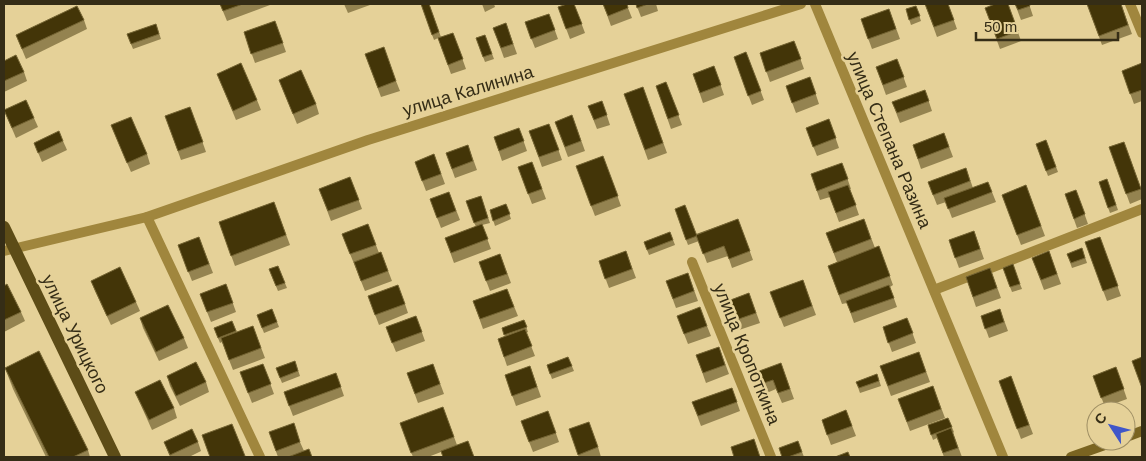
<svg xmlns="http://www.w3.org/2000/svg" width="1146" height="461" font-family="Helvetica,sans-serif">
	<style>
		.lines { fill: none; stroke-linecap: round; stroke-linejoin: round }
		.minor { stroke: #a0863d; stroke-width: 10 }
		.secondary { stroke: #7a6421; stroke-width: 10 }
		.primary { stroke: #5d4c17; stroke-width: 12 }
		.wall { fill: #948350 }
		.building { fill: #433508; stroke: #746433 }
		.labels { text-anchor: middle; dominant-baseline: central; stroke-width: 5; stroke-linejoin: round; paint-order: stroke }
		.street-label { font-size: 18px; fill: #352d16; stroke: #e5d198 }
	</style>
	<rect width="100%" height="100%" fill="#e5d198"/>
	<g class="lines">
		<g class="minor">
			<polyline points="815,4 1003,457"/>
			<polyline points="1130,4 1142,33"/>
			<polyline points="147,217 260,457"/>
			<polyline points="4,251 147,217 368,140 801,4"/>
			<polyline points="692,262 771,457"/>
			<polyline points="934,290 1142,209"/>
		</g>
		<g class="secondary">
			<polyline points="1126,437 1142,431"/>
			<polyline points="1071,457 1116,441"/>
		</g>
		<polyline class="primary" points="4,227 115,457"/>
	</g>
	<g class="wall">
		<polygon points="220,4 270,4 270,5 227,21"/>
		<polygon points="344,4 369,4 370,5 348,13"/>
		<polygon points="421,4 429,4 441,37 453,33 466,69 451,74 438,38 434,40"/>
		<polygon points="482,4 494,4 495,7 485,12"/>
		<polygon points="574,4 585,33 570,39 558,7"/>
		<polygon points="603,4 628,8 632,18 611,26"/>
		<polygon points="636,4 656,4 658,11 641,17"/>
		<polygon points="925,4 948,4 957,29 937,37"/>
		<polygon points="1008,4 1021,41 1000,49 985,8"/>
		<polygon points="1015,4 1029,4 1033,16 1021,20"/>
		<polygon points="1087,4 1121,4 1132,34 1102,45"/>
		<polygon points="916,6 921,21 911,25 906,9"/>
		<polygon points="889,9 900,39 872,49 861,19"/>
		<polygon points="549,14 558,39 535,48 525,22"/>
		<polygon points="84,20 87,29 26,59 16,35"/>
		<polygon points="275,21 286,52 255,63 244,32"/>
		<polygon points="506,23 517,54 504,58 493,28"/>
		<polygon points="156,24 161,39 133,49 127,34"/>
		<polygon points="485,35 494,59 485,62 476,38"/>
		<polygon points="794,41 804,69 770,82 760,53"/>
		<polygon points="746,52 764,100 752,105 734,57"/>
		<polygon points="365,54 396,81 400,91 381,97"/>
		<polygon points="897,59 907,87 886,95 876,67"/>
		<polygon points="4,61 24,72 27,81 4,92"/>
		<polygon points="1142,63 1142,101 1134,104 1122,71"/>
		<polygon points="714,66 724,95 703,103 693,74"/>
		<polygon points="217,74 257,100 261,110 236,120"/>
		<polygon points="810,77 819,104 796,113 786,86"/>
		<polygon points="279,80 316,104 319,114 297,124"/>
		<polygon points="666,82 682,125 671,129 656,86"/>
		<polygon points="643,87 667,153 648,160 624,94"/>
		<polygon points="925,90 932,111 900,123 892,102"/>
		<polygon points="602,101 610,125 597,129 588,106"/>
		<polygon points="190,107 206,152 181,160 165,116"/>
		<polygon points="4,110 34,118 38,127 16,138"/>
		<polygon points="572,115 585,151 568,157 555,122"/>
		<polygon points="829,119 839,148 817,156 806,128"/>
		<polygon points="549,124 562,160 542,167 529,131"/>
		<polygon points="111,125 147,154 150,164 131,172"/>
		<polygon points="519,128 527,151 502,161 494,137"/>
		<polygon points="944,133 953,157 921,169 913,145"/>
		<polygon points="1046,140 1058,172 1048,176 1036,144"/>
		<polygon points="63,141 67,150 42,162 34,143"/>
		<polygon points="1124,142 1142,191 1142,199 1130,204 1109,147"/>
		<polygon points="468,145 477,170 455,178 446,153"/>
		<polygon points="434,154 445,184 426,191 415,162"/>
		<polygon points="603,156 621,206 595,216 576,166"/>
		<polygon points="532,162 546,199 532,204 518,167"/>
		<polygon points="842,163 851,189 850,189 859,215 839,222 830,197 820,200 811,174"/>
		<polygon points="966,168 973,188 992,192 996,202 952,218 946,202 937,205 928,182"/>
		<polygon points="350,177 362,209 331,221 319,189"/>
		<polygon points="1107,179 1118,210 1110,213 1099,182"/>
		<polygon points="1026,185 1045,236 1021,245 1002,195"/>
		<polygon points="1076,190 1088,224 1077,228 1065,194"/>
		<polygon points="449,192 460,220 441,228 430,199"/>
		<polygon points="481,196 490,223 482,225 491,249 454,263 445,238 476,227 466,201"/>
		<polygon points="274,202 290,245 235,266 219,222"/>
		<polygon points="506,204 511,219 495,226 490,210"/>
		<polygon points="675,209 696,234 738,219 753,260 732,268 728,256 707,263 699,241 688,245"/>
		<polygon points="864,219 875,248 879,246 893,285 890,287 897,307 854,323 847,303 842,304 828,266 837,262 826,233"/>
		<polygon points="368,224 379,253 381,252 392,281 365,291 342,234"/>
		<polygon points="974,231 984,259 959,268 949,240"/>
		<polygon points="670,232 675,245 649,255 644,242"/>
		<polygon points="199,237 213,273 192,281 178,245"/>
		<polygon points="1100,237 1121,296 1107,301 1085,242"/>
		<polygon points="1082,248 1087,263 1072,268 1067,254"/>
		<polygon points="626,251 636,278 609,288 599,261"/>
		<polygon points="1049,251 1061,284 1044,290 1032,258"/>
		<polygon points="500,254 511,283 490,291 479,262"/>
		<polygon points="278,266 287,288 278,291 269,269"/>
		<polygon points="990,268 1001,298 976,307 966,277"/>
		<polygon points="1003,268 1020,284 1022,289 1012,292"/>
		<polygon points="688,273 698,301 676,308 666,281"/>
		<polygon points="803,280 816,315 784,327 770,292"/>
		<polygon points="91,281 136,302 140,311 111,325 95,291"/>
		<polygon points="226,284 236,312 211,322 200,294"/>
		<polygon points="4,286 21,312 25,321 4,332"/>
		<polygon points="507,289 518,316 483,329 473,301"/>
		<polygon points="749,293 760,323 739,330 728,301"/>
		<polygon points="368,296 405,304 408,313 379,325"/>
		<polygon points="272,309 279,327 264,333 257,315"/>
		<polygon points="1000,309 1008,331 989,338 981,316"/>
		<polygon points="416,316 425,341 396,352 386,327"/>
		<polygon points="677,316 707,326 711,336 688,344"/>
		<polygon points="140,318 184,338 188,348 159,361 143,328"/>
		<polygon points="907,318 916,343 892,352 883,327"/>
		<polygon points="524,320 528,332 526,333 535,356 507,366 498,339 505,336 502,328"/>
		<polygon points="232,321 237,332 253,326 265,358 233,370 222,342 220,343 214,328"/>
		<polygon points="719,347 729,374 706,383 696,355"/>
		<polygon points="919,352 930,382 891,396 880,366"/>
		<polygon points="568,357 574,371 552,379 547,365"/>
		<polygon points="295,361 300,376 282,383 276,368"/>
		<polygon points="781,363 794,399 782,403 776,389 762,395 758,385"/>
		<polygon points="263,364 274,394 252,403 240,372"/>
		<polygon points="433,364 444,394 418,403 407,373"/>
		<polygon points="530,366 541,397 516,406 505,375"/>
		<polygon points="1116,367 1127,399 1105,407 1093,376"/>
		<polygon points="5,368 88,450 90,457 46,457 13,389"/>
		<polygon points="336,373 344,396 293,416 284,392"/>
		<polygon points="877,374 881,386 860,393 856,382"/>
		<polygon points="167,376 206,382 209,392 180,406 170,386"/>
		<polygon points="1011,376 1033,434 1021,439 999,381"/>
		<polygon points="933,386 945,418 910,431 898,399"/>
		<polygon points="732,388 740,411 701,426 692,402"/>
		<polygon points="135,392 174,408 177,418 152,430 139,401"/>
		<polygon points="443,407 457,445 468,441 474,457 443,457 441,452 428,457 413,457 400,423"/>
		<polygon points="846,410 856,436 831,445 822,420"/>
		<polygon points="548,411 559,442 533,452 521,421"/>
		<polygon points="948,418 954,432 953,433 962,457 944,457 937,438 933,440 928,425"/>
		<polygon points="569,429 598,447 601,457 579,457"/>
		<polygon points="269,432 300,442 304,451 312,457 278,457"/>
		<polygon points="798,441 804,457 782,457"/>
		<polygon points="164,442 198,442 201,451 189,457 170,457"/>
	</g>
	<g class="building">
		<polygon points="220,4 243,4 223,11"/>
		<polygon points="421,4 429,4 439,32 432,35"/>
		<polygon points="567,4 574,4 582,24 566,29 558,7"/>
		<polygon points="603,4 627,4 628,8 608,16"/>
		<polygon points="636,4 648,4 637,8"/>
		<polygon points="925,4 948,4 954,20 934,27"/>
		<polygon points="995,4 1008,4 1018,31 997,39 985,8"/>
		<polygon points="1015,4 1029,4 1030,6 1018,10"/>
		<polygon points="1087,4 1121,4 1128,25 1099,36"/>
		<polygon points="77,6 84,20 22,49 16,35"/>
		<polygon points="916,6 920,16 909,20 906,9"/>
		<polygon points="889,9 896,29 868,39 861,19"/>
		<polygon points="549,14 555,30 531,39 525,22"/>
		<polygon points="275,21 283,43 251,54 244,32"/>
		<polygon points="506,23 513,44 501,48 493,28"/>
		<polygon points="156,24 159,34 131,44 127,34"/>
		<polygon points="453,33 463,59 448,65 438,38"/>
		<polygon points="485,35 492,54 483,57 476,38"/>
		<polygon points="794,41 801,59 766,72 760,53"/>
		<polygon points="384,47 396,81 378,88 365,54"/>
		<polygon points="746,52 761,91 748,96 734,57"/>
		<polygon points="16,55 24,72 4,81 4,61"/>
		<polygon points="897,59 904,77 883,85 876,67"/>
		<polygon points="241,63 257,100 233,111 217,74"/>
		<polygon points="1142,63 1142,90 1130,94 1122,71"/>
		<polygon points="714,66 721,85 700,93 693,74"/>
		<polygon points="301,70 316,104 293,114 279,80"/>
		<polygon points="810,77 816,94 792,103 786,86"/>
		<polygon points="666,82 679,115 668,119 656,86"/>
		<polygon points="643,87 663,143 645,150 624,94"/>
		<polygon points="925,90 929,101 897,113 892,102"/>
		<polygon points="26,100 34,118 12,128 4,110"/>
		<polygon points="602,101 607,115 594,120 588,106"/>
		<polygon points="190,107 203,142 178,151 165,116"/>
		<polygon points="572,115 581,141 565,147 555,122"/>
		<polygon points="131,117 147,154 127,163 111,125"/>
		<polygon points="829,119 836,138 813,147 806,128"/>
		<polygon points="549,124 559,150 539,157 529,131"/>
		<polygon points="519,128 524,141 499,151 494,137"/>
		<polygon points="59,131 63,141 38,153 34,143"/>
		<polygon points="944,133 949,147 918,159 913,145"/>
		<polygon points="1046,140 1056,167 1046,171 1036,144"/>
		<polygon points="1124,142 1141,189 1126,194 1109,147"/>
		<polygon points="468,145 473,161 452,169 446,153"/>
		<polygon points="434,154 441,174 422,181 415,162"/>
		<polygon points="603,156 618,196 591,206 576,166"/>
		<polygon points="532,162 542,189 528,194 518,167"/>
		<polygon points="842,163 848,179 817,191 811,174"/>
		<polygon points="966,168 970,181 933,195 928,182"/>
		<polygon points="350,177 359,200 328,211 319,189"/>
		<polygon points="1107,179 1116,205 1108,208 1099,182"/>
		<polygon points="988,182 992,192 948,209 944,198"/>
		<polygon points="848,185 856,205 836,213 828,192"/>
		<polygon points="1026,185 1041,226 1017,235 1002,195"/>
		<polygon points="1076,190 1085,214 1074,219 1065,194"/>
		<polygon points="449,192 456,211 437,218 430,199"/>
		<polygon points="481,196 488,218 474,223 466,201"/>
		<polygon points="274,202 286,235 231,256 219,222"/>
		<polygon points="506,204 510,214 493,221 490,210"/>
		<polygon points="685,205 697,236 686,240 675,209"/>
		<polygon points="738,219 750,251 729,259 724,246 703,254 696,235"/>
		<polygon points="864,219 871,239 834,253 826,233"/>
		<polygon points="368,224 376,245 350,254 342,234"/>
		<polygon points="482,224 488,239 451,253 445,238"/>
		<polygon points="974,231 980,249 955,258 949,240"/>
		<polygon points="670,232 673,240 647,250 644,242"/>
		<polygon points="199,237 209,264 188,272 178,245"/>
		<polygon points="1100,237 1118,286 1103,291 1085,242"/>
		<polygon points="879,246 890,276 839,295 828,266"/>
		<polygon points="1082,248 1085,258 1071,263 1067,254"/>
		<polygon points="626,251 632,269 605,279 599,261"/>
		<polygon points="1049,251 1057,274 1041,280 1032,258"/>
		<polygon points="381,252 388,271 361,281 354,262"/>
		<polygon points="500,254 507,274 486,281 479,262"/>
		<polygon points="1013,264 1020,284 1010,287 1003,268"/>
		<polygon points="278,266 285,283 276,286 269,269"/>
		<polygon points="120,267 136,302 107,316 91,281"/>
		<polygon points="990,268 997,288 973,297 966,277"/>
		<polygon points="688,273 694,291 673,299 666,281"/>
		<polygon points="803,280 812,306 780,318 770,292"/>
		<polygon points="7,284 21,312 4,320 4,286"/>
		<polygon points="226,284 233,303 207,312 200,294"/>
		<polygon points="398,285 405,304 375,315 368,296"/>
		<polygon points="889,285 894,298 851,313 846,301"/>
		<polygon points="507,289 514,307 480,319 473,301"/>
		<polygon points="749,293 756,313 736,320 728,301"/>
		<polygon points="168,305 184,338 156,352 140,318"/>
		<polygon points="700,307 707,326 684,334 677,316"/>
		<polygon points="272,309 277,322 262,328 257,315"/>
		<polygon points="1000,309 1004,322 985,329 981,316"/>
		<polygon points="416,316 422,332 392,343 386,327"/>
		<polygon points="907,318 913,333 888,343 883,327"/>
		<polygon points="524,320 527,327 504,335 502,328"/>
		<polygon points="232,321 236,331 218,338 214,328"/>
		<polygon points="253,326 261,348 229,360 221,338"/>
		<polygon points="525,329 532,346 504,357 498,339"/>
		<polygon points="719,347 725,365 703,373 696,355"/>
		<polygon points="39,351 88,450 73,457 49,457 5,368"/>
		<polygon points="919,352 926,372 888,386 880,366"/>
		<polygon points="568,357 572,366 550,374 547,365"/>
		<polygon points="1142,357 1142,388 1132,361"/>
		<polygon points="295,361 298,371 280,378 276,368"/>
		<polygon points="196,362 206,382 176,396 167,376"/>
		<polygon points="781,363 790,389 778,393 773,380 758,385 754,373"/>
		<polygon points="263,364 271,384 248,393 240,372"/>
		<polygon points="433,364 440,384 415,394 407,373"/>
		<polygon points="530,366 537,387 512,396 505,375"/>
		<polygon points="1116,367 1124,389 1101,398 1093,376"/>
		<polygon points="336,373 341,387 289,406 284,392"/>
		<polygon points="877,374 879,381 859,388 856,382"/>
		<polygon points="1011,376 1029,425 1017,429 999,381"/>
		<polygon points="160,380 174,408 149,420 135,392"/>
		<polygon points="933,386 941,409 907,422 898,399"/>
		<polygon points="732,388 737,402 698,416 692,402"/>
		<polygon points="443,407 454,437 411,453 400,423"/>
		<polygon points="846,410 852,426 827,435 822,420"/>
		<polygon points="548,411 556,433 529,442 521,421"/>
		<polygon points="948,418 952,427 931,435 928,425"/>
		<polygon points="589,422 598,447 578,455 569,429"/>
		<polygon points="294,423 300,442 276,451 269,432"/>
		<polygon points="232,424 245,456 241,457 210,457 202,435"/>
		<polygon points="951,428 958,448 943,453 936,434"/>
		<polygon points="192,429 198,442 170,455 164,442"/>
		<polygon points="754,439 760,457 734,457 731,447"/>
		<polygon points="468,441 474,457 443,457 441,451"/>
		<polygon points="798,441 802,452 788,457 782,457 779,448"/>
		<polygon points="309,449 312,457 288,457"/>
		<polygon points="848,452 850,457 835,457"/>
	</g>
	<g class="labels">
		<g class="street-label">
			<text transform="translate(468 91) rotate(-17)">улица Калинина</text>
			<text transform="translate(889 140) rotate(67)">улица Степана Разина</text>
			<text transform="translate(75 334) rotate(64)">улица Урицкого</text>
			<text transform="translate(747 354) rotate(68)">улица Кропоткина</text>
		</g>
	</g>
	<rect width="1146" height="461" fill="none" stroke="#352d16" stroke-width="10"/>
	<g transform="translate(1111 426) rotate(306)"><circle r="24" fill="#e5d198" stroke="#9f8f64"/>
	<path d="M0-4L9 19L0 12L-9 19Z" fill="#3f56c9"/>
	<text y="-8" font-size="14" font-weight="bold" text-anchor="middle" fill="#352d16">С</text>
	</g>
	<path d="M976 32v8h142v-8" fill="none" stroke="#352d16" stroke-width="2.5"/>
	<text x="984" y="32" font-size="15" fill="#352d16" stroke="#e5d198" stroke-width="4" paint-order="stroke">50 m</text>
</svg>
